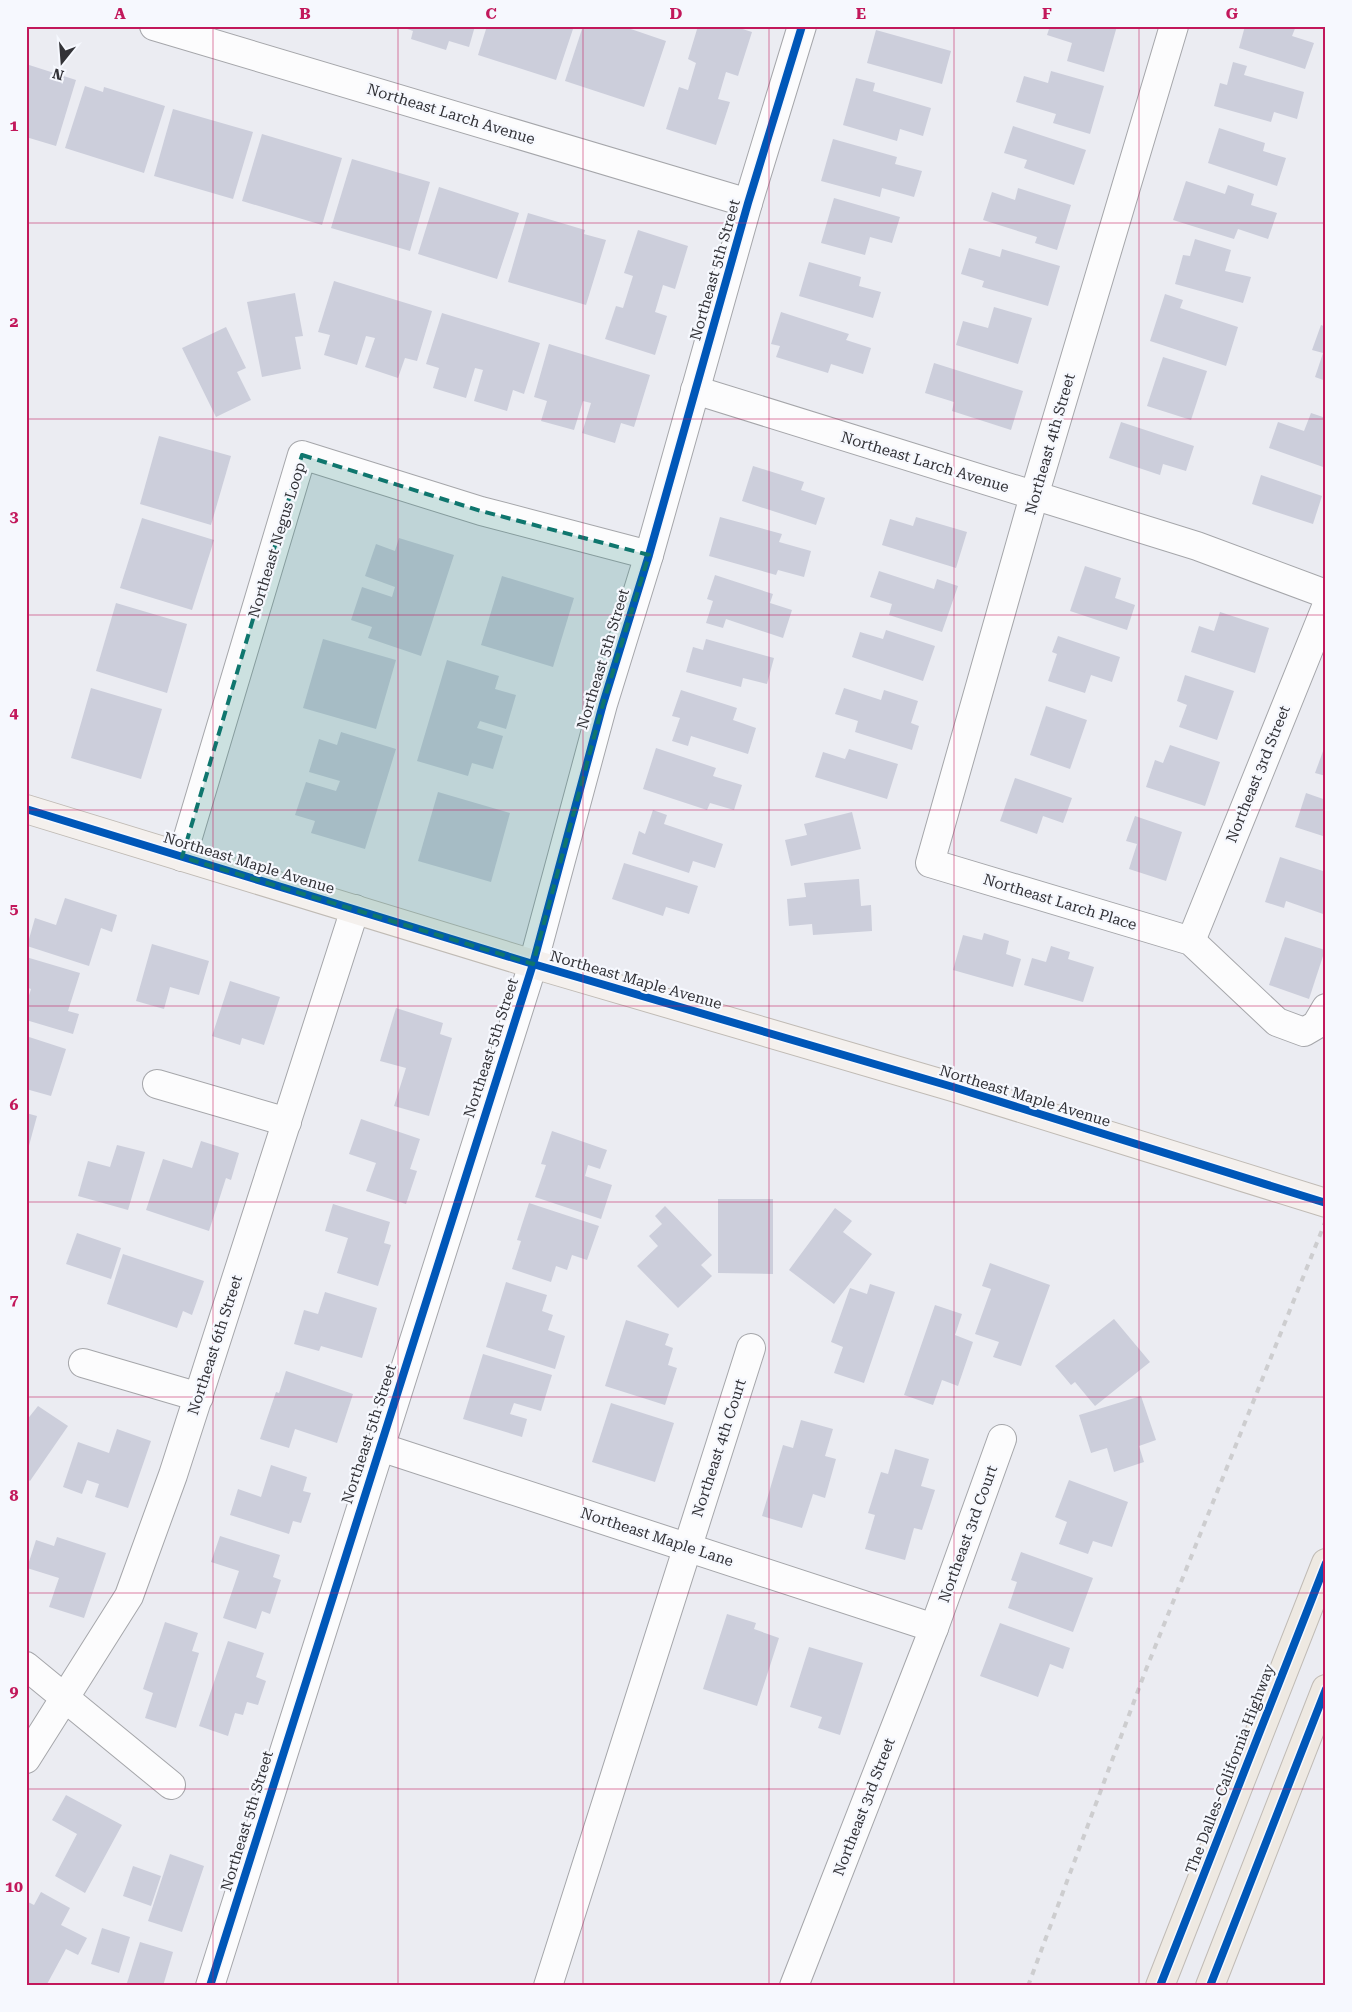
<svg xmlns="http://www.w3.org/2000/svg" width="1352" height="2012" font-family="'Roboto Serif',serif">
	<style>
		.building { fill: #cccedb }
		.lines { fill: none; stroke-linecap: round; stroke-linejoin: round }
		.minor-casing { stroke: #a5a6aa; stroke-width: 30 }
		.major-casing { stroke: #c0bbb5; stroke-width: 30 }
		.highway-casing { stroke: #c0bbb5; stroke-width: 30 }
		.minor { stroke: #fcfcfd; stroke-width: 28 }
		.major { stroke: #f4f0ed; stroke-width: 28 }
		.highway { stroke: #eee9e2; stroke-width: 28 }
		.rail { stroke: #cdcdcf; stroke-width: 4; stroke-dasharray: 6 6; stroke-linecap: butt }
		.cycleway-casing { stroke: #f6f8fe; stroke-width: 11 }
		.cycleway { stroke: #0057b8; stroke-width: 8 }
		.marked { fill: #0f766e; fill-opacity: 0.2; stroke: #0f766e; stroke-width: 4; stroke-dasharray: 10 6; stroke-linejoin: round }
		.grid { fill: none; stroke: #c2185b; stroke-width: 1; stroke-opacity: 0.55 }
		.labels { text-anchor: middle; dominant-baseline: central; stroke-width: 4.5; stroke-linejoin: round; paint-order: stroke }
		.street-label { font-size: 15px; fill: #323237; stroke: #f6f8fe }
		.neatline { fill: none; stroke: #c2185b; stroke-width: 2 }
		.grid-label { font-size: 16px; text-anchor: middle; font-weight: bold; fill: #c2185b }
	</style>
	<rect width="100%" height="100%" fill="#ebecf2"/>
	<g class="building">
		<polygon points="399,26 475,26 469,47 449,41 446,50 411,39 413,31"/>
		<polygon points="487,26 574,26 556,80 478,55"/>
		<polygon points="583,26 622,26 666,41 644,107 565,81"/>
		<polygon points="698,26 733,26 752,32 738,76 726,72 718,99 730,102 716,145 666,129 679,87 688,90 696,63 688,59"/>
		<polygon points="1050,26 1117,26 1104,72 1067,61 1072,43 1047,35"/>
		<polygon points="1245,26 1296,26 1292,36 1314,43 1305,69 1239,48"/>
		<polygon points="876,30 951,51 942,84 867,63"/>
		<polygon points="1233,62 1247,66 1244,75 1304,92 1297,119 1274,112 1271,122 1214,106 1220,83 1227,85"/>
		<polygon points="26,64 76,80 56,146 26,137"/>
		<polygon points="1051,71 1104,86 1090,134 1053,123 1056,114 1016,102 1024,76 1048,83"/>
		<polygon points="856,78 875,83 873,91 931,108 923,136 900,129 897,141 843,125"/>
		<polygon points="85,86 103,92 104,87 165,106 144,173 65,148"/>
		<polygon points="173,109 253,132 233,199 154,176"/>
		<polygon points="1013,126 1086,150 1074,185 1024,168 1027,160 1004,153"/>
		<polygon points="1219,128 1265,143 1263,151 1286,158 1277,186 1208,163"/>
		<polygon points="262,134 342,158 322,225 242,201"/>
		<polygon points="833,139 897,157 895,164 922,171 914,197 882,188 880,197 821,181"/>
		<polygon points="352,159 430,182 410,251 331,228"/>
		<polygon points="1186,181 1225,194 1228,185 1254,194 1251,205 1277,213 1268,239 1238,229 1234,239 1173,220"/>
		<polygon points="439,187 519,213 497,279 418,254"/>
		<polygon points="1018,188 1071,205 1057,250 1035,243 1037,237 983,220 992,192 1015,200"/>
		<polygon points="834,198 900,217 892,243 870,237 865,255 821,243"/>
		<polygon points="528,213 585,230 584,234 606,240 586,305 508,282"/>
		<polygon points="638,230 688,246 675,289 663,285 655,312 667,316 655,355 605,339 616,306 623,308 633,276 624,273"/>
		<polygon points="1195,239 1231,250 1225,271 1251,277 1243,303 1175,284 1183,255 1190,256"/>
		<polygon points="969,248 1000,257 1002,249 1060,266 1048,306 982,287 984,281 961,274"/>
		<polygon points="809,262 861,277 859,286 881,292 873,318 799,296"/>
		<polygon points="334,281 432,311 417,361 405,358 398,378 365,367 375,338 366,336 357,365 324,355 330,335 318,332"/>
		<polygon points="295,293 303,336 295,337 301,369 262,377 247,302"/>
		<polygon points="1165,294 1183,300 1180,308 1238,327 1226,366 1150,341"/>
		<polygon points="994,307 1032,318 1018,364 956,345 963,321 988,328"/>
		<polygon points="781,312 849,334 846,340 871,348 863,374 831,364 828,373 776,357 780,346 771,344"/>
		<polygon points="442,313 540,343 524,394 513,390 507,411 474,401 483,370 475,368 466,398 433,388 439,368 426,364"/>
		<polygon points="1321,325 1326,327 1326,381 1315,377 1323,353 1312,350"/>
		<polygon points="226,327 246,368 237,372 251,400 216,417 182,348"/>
		<polygon points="549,344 650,375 634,427 621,423 615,443 582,433 591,403 583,401 574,430 541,421 547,401 534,397"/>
		<polygon points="1163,357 1207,371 1191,420 1147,406"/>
		<polygon points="934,363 1023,391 1011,430 952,411 954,402 925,393"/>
		<polygon points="1311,413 1326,418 1326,468 1269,448 1278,422 1304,431"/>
		<polygon points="1121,422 1194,446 1186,471 1163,464 1160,475 1109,458"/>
		<polygon points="159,436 231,456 211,525 140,504"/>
		<polygon points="753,466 804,482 801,490 825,498 816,525 742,501"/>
		<polygon points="1261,475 1322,496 1313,524 1252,504"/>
		<polygon points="720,517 782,534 779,542 811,551 804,577 778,570 776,575 709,556"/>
		<polygon points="916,517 967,532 956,568 882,545 890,519 913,526"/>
		<polygon points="142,518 214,540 192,610 120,588"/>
		<polygon points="399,538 454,555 421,656 368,638 372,627 351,620 362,587 392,597 395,587 365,576 376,544 395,551"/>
		<polygon points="1085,566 1121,578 1115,598 1135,605 1127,630 1070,611"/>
		<polygon points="879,571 934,589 937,579 958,586 942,632 889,615 892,604 870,597"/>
		<polygon points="715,575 773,594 770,603 792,610 783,638 726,619 723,628 706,623 713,601 707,599"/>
		<polygon points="502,576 574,598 553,667 481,645"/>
		<polygon points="116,603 187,624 167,693 96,671"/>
		<polygon points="1220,612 1269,628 1255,673 1191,652 1199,626 1214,631"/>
		<polygon points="886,630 935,646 923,681 852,657 860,632 883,639"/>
		<polygon points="1058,636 1120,657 1112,682 1091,675 1085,693 1048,681 1057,654 1052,652"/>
		<polygon points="323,639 396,660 376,729 303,708"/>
		<polygon points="706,639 774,658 767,684 743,678 741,687 686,672 693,647 703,650"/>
		<polygon points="447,660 499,676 495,689 516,695 506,729 480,721 477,728 503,736 493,769 472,763 468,776 417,761"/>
		<polygon points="1185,675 1234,691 1217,740 1179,727 1187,705 1177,701"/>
		<polygon points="91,688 162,709 141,779 71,758"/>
		<polygon points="844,688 881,700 884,690 918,701 911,723 919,726 912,750 855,732 858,721 835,714"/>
		<polygon points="681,690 737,708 733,720 756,728 748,754 691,736 688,746 672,741 680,718 672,716"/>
		<polygon points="1046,706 1087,720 1070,769 1030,755"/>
		<polygon points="341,732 396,749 365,849 311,833 315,821 295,815 306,782 336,791 340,781 309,772 319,739 337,745"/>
		<polygon points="1326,743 1326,776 1315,773"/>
		<polygon points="1170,745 1220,762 1205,806 1146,787 1155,760 1163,763"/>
		<polygon points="656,748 716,768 713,776 742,785 734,810 710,803 707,810 643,789"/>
		<polygon points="849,749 898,764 887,799 815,777 823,752 845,759"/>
		<polygon points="1015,778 1072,798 1063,823 1043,816 1037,834 1000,821"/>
		<polygon points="438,792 510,813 491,882 418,861"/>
		<polygon points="1306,793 1326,800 1326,837 1295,827"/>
		<polygon points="653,810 667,815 664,824 723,844 715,868 693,861 689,873 632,854 639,831 645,834"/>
		<polygon points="852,812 861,849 791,866 785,840 807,835 804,824"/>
		<polygon points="1135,816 1182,832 1166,881 1129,869 1137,844 1126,841"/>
		<polygon points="1280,857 1326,872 1326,915 1286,901 1284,908 1265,902"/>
		<polygon points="624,863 698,886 689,914 666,907 663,916 612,899"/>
		<polygon points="859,879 861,906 871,905 872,931 813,935 812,924 789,926 787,899 806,897 804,883"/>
		<polygon points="65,898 117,915 112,932 101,928 89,966 27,946 35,918 56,925"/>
		<polygon points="984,933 1009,941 1006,954 1021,959 1013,987 953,970 963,935 982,940"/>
		<polygon points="1285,937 1325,950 1309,999 1269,985"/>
		<polygon points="152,944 209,961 199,995 170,987 164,1009 136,1001"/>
		<polygon points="1051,946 1070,952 1068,959 1094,967 1083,1002 1024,985 1032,958 1046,962"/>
		<polygon points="26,957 80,973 68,1011 79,1014 73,1034 26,1020 26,1005 31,989 26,987"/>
		<polygon points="230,981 280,997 264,1045 242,1038 240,1045 212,1036"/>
		<polygon points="396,1008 443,1023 440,1034 452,1038 429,1116 394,1106 406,1068 380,1061"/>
		<polygon points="26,1036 66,1049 51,1096 26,1089"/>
		<polygon points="26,1113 37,1116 27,1153 26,1153"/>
		<polygon points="361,1119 420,1139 410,1169 417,1171 406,1204 366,1191 376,1163 349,1154"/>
		<polygon points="552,1131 607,1150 600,1169 588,1165 585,1176 612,1185 601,1219 535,1197 546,1165 541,1164"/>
		<polygon points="201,1141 239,1153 231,1180 226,1178 209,1231 146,1210 163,1159 192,1168"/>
		<polygon points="117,1145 145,1152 128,1210 78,1196 88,1161 110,1167"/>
		<polygon points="718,1199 773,1199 773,1274 718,1273"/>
		<polygon points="529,1203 599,1226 587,1260 572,1255 567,1270 556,1266 551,1282 512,1269 521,1241 517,1240"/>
		<polygon points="333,1204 390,1222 384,1243 391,1245 378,1286 337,1273 348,1238 325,1231"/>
		<polygon points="665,1206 712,1255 701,1265 712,1276 678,1308 637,1266 658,1246 649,1236 662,1224 655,1216"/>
		<polygon points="835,1208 852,1221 843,1232 872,1254 834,1304 789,1270"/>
		<polygon points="77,1233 121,1248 111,1279 66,1264"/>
		<polygon points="123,1254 204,1281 192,1315 183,1311 177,1328 107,1304"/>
		<polygon points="990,1263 1050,1285 1021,1366 993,1357 999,1342 975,1334 991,1289 982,1286"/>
		<polygon points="506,1282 547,1295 542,1311 553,1315 548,1330 565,1336 555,1369 486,1347"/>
		<polygon points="870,1284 895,1292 864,1383 834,1373 843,1347 831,1342 850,1288 867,1294"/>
		<polygon points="325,1292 377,1308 362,1358 321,1346 319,1351 294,1344 304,1310 318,1314"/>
		<polygon points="935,1305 962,1314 955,1335 973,1342 958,1386 942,1380 933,1405 904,1395"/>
		<polygon points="1114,1319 1150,1362 1095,1406 1075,1382 1071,1385 1055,1366"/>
		<polygon points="626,1320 669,1334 665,1345 673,1348 668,1365 677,1368 665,1405 605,1386"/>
		<polygon points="483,1354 552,1375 541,1411 514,1403 510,1414 527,1419 522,1437 463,1419"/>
		<polygon points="286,1371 353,1394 337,1443 295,1429 289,1448 260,1439 276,1392 279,1393"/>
		<polygon points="1141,1396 1156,1440 1139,1446 1144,1462 1114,1472 1107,1448 1091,1453 1079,1415"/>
		<polygon points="611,1403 674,1423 655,1482 592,1462"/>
		<polygon points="38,1406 68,1426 30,1481 26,1478 26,1421"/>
		<polygon points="801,1420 833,1429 825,1456 836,1459 825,1498 813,1494 802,1528 762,1516 783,1445 793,1448"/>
		<polygon points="117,1429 151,1441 128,1508 95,1497 99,1484 87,1480 82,1494 63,1487 78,1442 109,1453"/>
		<polygon points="895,1449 929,1459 921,1486 935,1490 922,1530 914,1528 905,1560 865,1549 875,1515 868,1513 881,1472 888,1474"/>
		<polygon points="271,1465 307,1477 303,1491 311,1493 301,1523 293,1521 289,1534 230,1515 238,1489 261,1497"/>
		<polygon points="1069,1480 1128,1502 1112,1547 1093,1541 1088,1554 1059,1544 1067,1522 1055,1517"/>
		<polygon points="220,1536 280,1555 273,1577 281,1580 270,1614 262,1611 256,1629 223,1618 239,1571 211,1562"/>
		<polygon points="57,1537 106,1553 84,1618 49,1607 59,1578 27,1568 36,1540 54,1546"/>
		<polygon points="1021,1552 1093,1578 1073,1632 1008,1608 1017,1582 1011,1580"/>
		<polygon points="727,1614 756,1623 754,1629 779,1638 757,1706 703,1689"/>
		<polygon points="165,1622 198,1633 192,1651 199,1653 176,1728 145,1718 153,1693 143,1689"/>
		<polygon points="1000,1623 1070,1648 1063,1669 1050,1664 1038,1697 980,1676"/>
		<polygon points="228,1641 264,1653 256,1677 266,1681 258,1705 247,1702 243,1715 235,1713 228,1736 199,1726"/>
		<polygon points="809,1647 863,1663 840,1735 818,1728 822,1717 790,1707"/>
		<polygon points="66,1795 122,1825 85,1893 55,1876 77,1834 52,1820"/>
		<polygon points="170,1854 204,1866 182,1932 148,1921"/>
		<polygon points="133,1866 161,1876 151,1906 123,1896"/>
		<polygon points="41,1892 70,1908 61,1925 87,1938 78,1955 66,1949 46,1986 26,1986 26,1901 34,1905"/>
		<polygon points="102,1928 130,1937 119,1973 91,1964"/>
		<polygon points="140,1942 173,1952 163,1986 126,1986"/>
	</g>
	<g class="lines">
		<g class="minor-casing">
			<g id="minor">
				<polyline points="154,26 748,203"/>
				<polyline points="1174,26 1034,496 930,863 1191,941 1277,1022 1304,1032 1316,1025 1326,1008"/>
				<polyline points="695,390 1197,546 1326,594"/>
				<polyline points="182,857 302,455 481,511 649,555"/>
				<polyline points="1191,941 1326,607"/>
				<polyline points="157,1084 287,1122"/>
				<polyline points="83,1363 199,1397"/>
				<polyline points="380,1447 934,1628"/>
				<polyline points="26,1666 171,1785"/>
				<polyline points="26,1759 129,1596 173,1475 355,909"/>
				<polyline points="210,1986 533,964 603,704 649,555 748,203 802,26"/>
				<polyline points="548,1986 751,1348"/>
				<polyline points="794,1986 934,1628 1002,1439"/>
			</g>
		</g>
		<g class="major-casing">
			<polyline id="major" points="26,809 533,964 953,1087 1326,1203"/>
		</g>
		<g class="highway-casing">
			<g id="highway">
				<polyline points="1160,1986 1326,1563"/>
				<polyline points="1210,1986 1326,1689"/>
			</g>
		</g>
		<use href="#minor" class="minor"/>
		<use href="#major" class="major"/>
		<use href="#highway" class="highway"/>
		<polyline class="rail" points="1028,1986 1145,1672 1326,1220"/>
		<g class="cycleway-casing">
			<g id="cycleway">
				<polyline points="26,809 533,964 953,1087 1326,1203"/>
				<polyline points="210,1986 533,964 603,704 649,555 748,203 802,26"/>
				<polyline points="1160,1986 1326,1563"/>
				<polyline points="1210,1986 1326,1689"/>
			</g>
		</g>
		<use href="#cycleway" class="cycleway"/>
	</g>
	<path class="marked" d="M302,455l179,56 168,44 -46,149 -70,260 -351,-107z"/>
	<path class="grid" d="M213,26v1960M398,26v1960M583,26v1960M769,26v1960M954,26v1960M1139,26v1960M26,223h1300M26,419h1300M26,615h1300M26,810h1300M26,1006h1300M26,1202h1300M26,1397h1300M26,1593h1300M26,1789h1300"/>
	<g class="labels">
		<g class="street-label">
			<text transform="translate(451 114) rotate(17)">Northeast Larch Avenue</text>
			<text transform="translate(715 270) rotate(-74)">Northeast 5th Street</text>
			<text transform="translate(1050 444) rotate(-74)">Northeast 4th Street</text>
			<text transform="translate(925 462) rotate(17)">Northeast Larch Avenue</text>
			<text transform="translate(277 540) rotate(-73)">Northeast Negus Loop</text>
			<text transform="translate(603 659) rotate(-73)">Northeast 5th Street</text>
			<text transform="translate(1258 774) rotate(-68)">Northeast 3rd Street</text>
			<text transform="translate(249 863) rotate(17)">Northeast Maple Avenue</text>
			<text transform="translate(1060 902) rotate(17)">Northeast Larch Place</text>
			<text transform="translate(636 980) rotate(16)">Northeast Maple Avenue</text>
			<text transform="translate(491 1048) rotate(-72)">Northeast 5th Street</text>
			<text transform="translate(1025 1096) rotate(17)">Northeast Maple Avenue</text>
			<text transform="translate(215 1345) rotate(-72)">Northeast 6th Street</text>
			<text transform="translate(369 1434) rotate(-72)">Northeast 5th Street</text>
			<text transform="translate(719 1448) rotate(-72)">Northeast 4th Court</text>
			<text transform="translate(968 1534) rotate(-70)">Northeast 3rd Court</text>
			<text transform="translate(657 1537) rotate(18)">Northeast Maple Lane</text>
			<text transform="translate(1230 1769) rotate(-69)">The Dalles-California Highway</text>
			<text transform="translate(864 1807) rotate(-69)">Northeast 3rd Street</text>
			<text transform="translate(247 1821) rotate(-73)">Northeast 5th Street</text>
		</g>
	</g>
	<rect width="1352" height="2012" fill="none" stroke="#f6f8fe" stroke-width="55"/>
	<g transform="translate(62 62) rotate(197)" stroke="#f6f8fe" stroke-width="4" paint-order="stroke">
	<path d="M0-4L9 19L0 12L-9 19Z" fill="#323237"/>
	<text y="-8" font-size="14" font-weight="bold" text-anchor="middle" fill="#323237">N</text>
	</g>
	<rect x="28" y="28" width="1296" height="1956" class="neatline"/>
	<g class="grid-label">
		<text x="120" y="19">A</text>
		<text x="305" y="19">B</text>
		<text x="491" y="19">C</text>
		<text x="676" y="19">D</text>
		<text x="861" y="19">E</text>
		<text x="1047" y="19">F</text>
		<text x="1232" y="19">G</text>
		<text x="14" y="131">1</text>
		<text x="14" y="327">2</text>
		<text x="14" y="522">3</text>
		<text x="14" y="718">4</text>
		<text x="14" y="914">5</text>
		<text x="14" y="1110">6</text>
		<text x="14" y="1305">7</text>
		<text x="14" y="1501">8</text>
		<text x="14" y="1697">9</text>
		<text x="14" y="1892">10</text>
	</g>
</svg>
